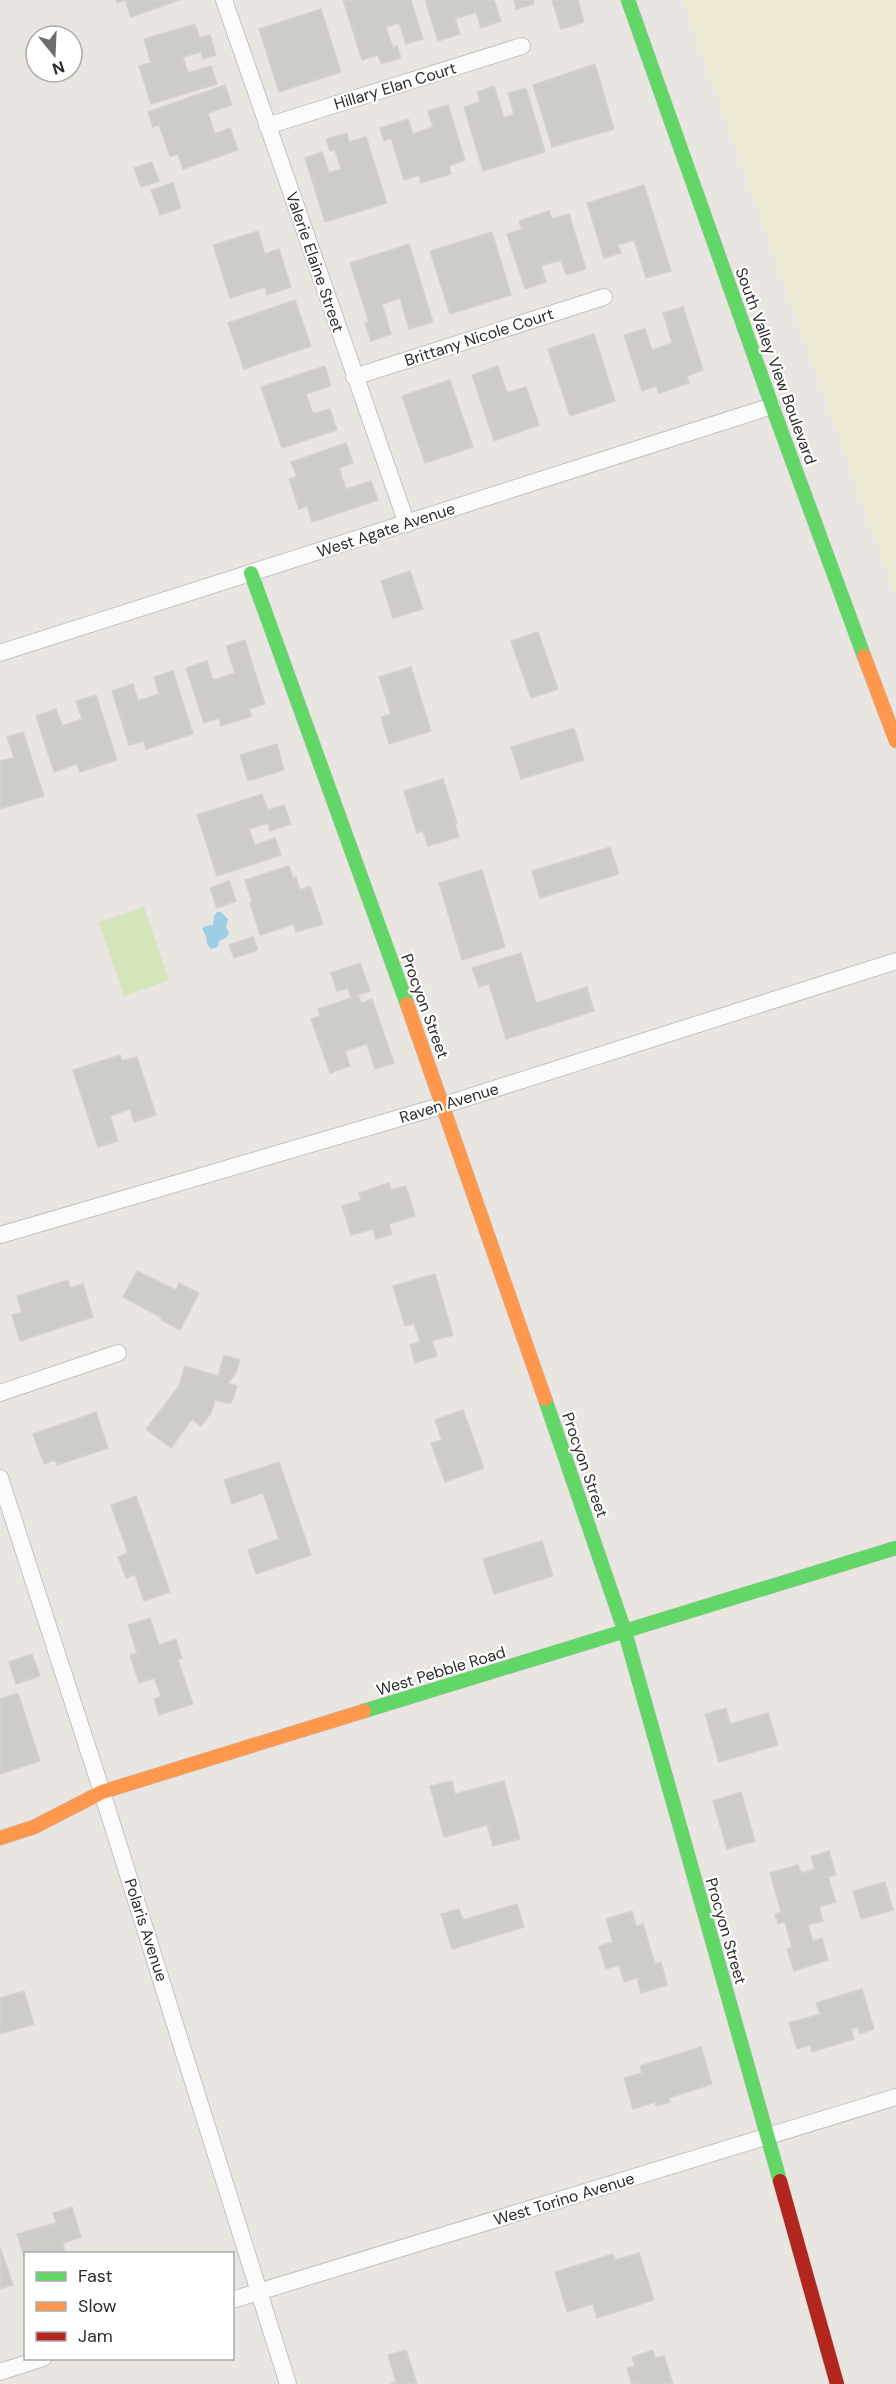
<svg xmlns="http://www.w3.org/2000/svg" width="896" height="2384" font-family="'DM Sans',sans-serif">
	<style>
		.sand { fill: #ece8d2 }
		.pitch { fill: #d4e5bc }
		.water { fill: #9dcee3 }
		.building { fill: #ceccc9; stroke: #d4d2ce; stroke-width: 1.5 }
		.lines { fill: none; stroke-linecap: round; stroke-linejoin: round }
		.street-casing { stroke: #c3c2c2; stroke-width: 18 }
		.fast-casing { stroke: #c3c2c2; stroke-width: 15 }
		.slow-casing { stroke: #c3c2c2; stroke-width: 15 }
		.jam-casing { stroke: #c3c2c2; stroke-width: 15 }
		.street { stroke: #fcfbfb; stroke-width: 16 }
		.fast { stroke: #63d668; stroke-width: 14 }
		.slow { stroke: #ff974d; stroke-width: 14 }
		.jam { stroke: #b3261e; stroke-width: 14 }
		.labels { text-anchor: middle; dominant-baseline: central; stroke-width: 4.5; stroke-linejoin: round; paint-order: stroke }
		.street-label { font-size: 16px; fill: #2c2c2c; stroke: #fff }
	</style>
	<rect width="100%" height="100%" fill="#e9e6e2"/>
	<polygon class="sand" points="683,0 896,0 896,597"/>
	<polygon class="pitch" points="144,907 169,980 124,996 99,922"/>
	<polygon class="water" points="217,912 221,912 228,919 226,927 229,933 226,938 219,941 218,947 211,949 207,944 206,936 202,929 205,926 213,925 214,916"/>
	<g class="building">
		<polygon points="116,0 180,0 131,17 125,0 117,3"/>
		<polygon points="343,0 411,0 423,39 406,44 399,23 386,27 393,48 397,46 401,58 381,64 378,55 362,60"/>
		<polygon points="425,0 494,0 501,21 481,28 476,12 455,19 460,34 438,41"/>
		<polygon points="514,0 533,0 534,4 516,9"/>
		<polygon points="552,0 578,0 584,22 561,29"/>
		<polygon points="321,9 341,72 279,92 259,29"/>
		<polygon points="195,24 200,38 210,35 216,55 203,59 201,52 183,57 188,73 211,66 217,84 151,104 139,66 151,63 144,39"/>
		<polygon points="595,64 614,129 552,147 533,85"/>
		<polygon points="225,85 232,105 208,113 215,134 230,128 238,150 183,169 178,154 170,156 159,125 153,127 148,112"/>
		<polygon points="494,86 504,118 514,114 508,93 526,88 545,152 483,171 464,107 480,102 477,92"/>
		<polygon points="448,105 465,160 449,166 451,174 421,183 419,175 404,180 391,138 384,141 380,128 408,119 413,134 433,127 428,111"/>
		<polygon points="347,133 349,142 366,137 387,203 325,222 305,158 322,152 329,173 341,169 335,150 330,151 326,139"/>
		<polygon points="152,162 159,181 141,187 134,168"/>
		<polygon points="173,183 181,208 160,215 151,190"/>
		<polygon points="644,185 671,271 646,278 634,240 618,245 621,253 604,258 587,203"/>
		<polygon points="549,211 552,219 569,214 586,269 566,275 561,260 541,266 546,282 525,289 507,234 522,229 519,221"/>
		<polygon points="258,231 265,254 279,249 291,287 267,295 265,287 230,298 213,245"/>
		<polygon points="492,232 511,295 450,314 430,251"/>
		<polygon points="409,244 433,322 409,329 400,298 382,304 391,334 371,341 365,323 369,322 350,263"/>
		<polygon points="295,300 311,346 244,369 228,323"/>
		<polygon points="683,307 703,370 687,376 689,383 659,393 656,386 642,391 624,335 645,329 652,350 672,343 663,313"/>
		<polygon points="594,334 615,401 570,416 548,349"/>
		<polygon points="325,366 331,386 306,394 313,414 330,409 337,430 282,448 261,387"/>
		<polygon points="498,366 507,393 526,387 539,425 494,441 472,375"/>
		<polygon points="450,380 473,447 425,463 402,396"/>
		<polygon points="346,443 353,463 339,468 346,489 371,481 378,500 312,522 307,506 299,509 289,479 297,477 291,462"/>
		<polygon points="410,571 423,609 393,618 381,581"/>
		<polygon points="538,632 558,689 531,698 511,641"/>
		<polygon points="245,640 265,704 249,709 252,716 221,726 219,718 204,723 186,668 207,661 213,680 235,673 226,646"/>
		<polygon points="411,667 431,731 389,744 381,717 391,714 379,677"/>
		<polygon points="173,671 193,734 146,749 144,741 129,745 112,691 133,684 138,701 159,694 154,677"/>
		<polygon points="96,695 117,760 80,772 77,764 54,772 36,716 56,709 62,726 82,719 76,701"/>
		<polygon points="574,728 584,760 521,779 511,747"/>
		<polygon points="23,732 44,796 0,809 0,761 14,758 7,737"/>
		<polygon points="277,744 284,770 248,781 240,755"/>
		<polygon points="443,779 457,823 455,824 459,837 428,846 423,831 417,833 404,791"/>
		<polygon points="262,794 268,810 284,805 291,824 270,831 268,823 249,829 255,845 275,838 281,855 217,876 197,815"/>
		<polygon points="610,847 619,874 540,898 532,871"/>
		<polygon points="289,866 293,878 296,877 300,890 310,886 323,924 296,932 294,924 260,935 250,903 252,902 245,880"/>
		<polygon points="482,870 505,947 462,960 439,883"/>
		<polygon points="229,881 236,901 217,908 210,888"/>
		<polygon points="253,937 258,950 234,958 229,945"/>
		<polygon points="521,953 536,1003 587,987 594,1011 506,1039 489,984 479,987 472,968"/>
		<polygon points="360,963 370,991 358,995 361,1003 372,999 394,1063 375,1069 367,1044 345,1051 350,1066 330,1073 311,1019 320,1016 318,1009 351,998 348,988 337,991 331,973"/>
		<polygon points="120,1055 122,1061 137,1057 156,1115 134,1122 130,1109 110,1116 118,1141 98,1147 73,1070"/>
		<polygon points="389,1183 391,1190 406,1186 415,1216 389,1224 392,1234 376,1239 373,1229 351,1235 342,1206 361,1200 359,1193"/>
		<polygon points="137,1271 176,1290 179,1283 199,1293 180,1330 161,1320 162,1318 123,1297"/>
		<polygon points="435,1274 453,1335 432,1341 437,1356 415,1363 410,1345 420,1342 414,1323 405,1326 393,1286"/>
		<polygon points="68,1280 70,1288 83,1284 93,1317 20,1341 12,1315 22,1312 17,1296"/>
		<polygon points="224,1355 240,1360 236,1373 228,1383 237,1386 233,1399 230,1404 215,1400 211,1413 201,1426 192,1419 171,1448 146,1429 179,1386 185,1366 218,1376"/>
		<polygon points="463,1410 484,1468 445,1482 431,1443 442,1440 435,1420"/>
		<polygon points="96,1412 108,1448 57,1465 55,1460 44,1464 33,1434"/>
		<polygon points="279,1462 311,1555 256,1574 248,1550 279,1539 263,1493 232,1504 224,1480"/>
		<polygon points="136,1496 170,1592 144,1601 135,1575 126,1578 118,1557 128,1553 111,1505"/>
		<polygon points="542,1541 553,1576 494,1594 483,1559"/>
		<polygon points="150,1618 159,1645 176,1639 182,1658 178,1660 193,1704 159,1715 154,1699 161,1696 154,1678 139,1683 130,1655 137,1653 128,1625"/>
		<polygon points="32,1654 40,1676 16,1684 9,1662"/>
		<polygon points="18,1693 40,1761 0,1774 0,1699"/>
		<polygon points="726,1708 730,1724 768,1713 778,1745 719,1762 705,1714"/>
		<polygon points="452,1781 455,1794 504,1781 520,1839 493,1846 487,1825 444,1837 430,1786"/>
		<polygon points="741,1792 755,1841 727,1849 713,1801"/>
		<polygon points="829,1851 836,1875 828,1877 836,1902 819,1907 823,1921 808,1925 813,1941 822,1938 828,1960 794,1971 787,1949 792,1948 785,1922 778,1924 775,1914 781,1912 770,1873 798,1865 801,1873 815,1869 811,1857"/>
		<polygon points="885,1882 893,1910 861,1919 853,1891"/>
		<polygon points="517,1904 524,1927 452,1949 441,1914 459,1909 463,1920"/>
		<polygon points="632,1911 636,1926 643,1924 655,1964 661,1962 667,1985 641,1993 637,1978 624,1982 619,1965 606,1969 599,1946 613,1942 606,1919"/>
		<polygon points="862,1989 874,2029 860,2034 858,2027 851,2029 854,2039 812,2052 810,2045 797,2049 789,2023 820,2014 816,2003"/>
		<polygon points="24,1991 34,2024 0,2034 0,1998"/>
		<polygon points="701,2047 712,2084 669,2098 670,2102 656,2106 655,2102 633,2109 624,2078 642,2073 640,2066"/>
		<polygon points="72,2207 81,2237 63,2243 66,2254 26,2254 24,2256 17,2234 56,2223 53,2213"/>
		<polygon points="0,2247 13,2285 0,2289"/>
		<polygon points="639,2253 654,2300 597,2318 593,2304 567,2312 555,2272 613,2254 615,2260"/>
		<polygon points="406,2350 417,2384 390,2384 396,2382 388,2355"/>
		<polygon points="653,2350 655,2358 664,2356 673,2384 632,2384 627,2368 635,2366 632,2357"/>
	</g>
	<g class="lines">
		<g class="street-casing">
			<g id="street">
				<polyline points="224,0 407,524"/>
				<polyline points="267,126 522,46"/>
				<polyline points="354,377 604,297"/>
				<polyline points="0,653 772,406"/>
				<polyline points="0,1235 444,1105 896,961"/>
				<polyline points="0,1393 118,1353"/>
				<polyline points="0,1478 102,1792 288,2384"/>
				<polyline points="232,2300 896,2097"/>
				<polyline points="0,2372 43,2358"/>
			</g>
		</g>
		<g class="fast-casing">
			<g id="fast">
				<polyline points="628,0 772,406 864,656"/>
				<polyline points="251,573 407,1004"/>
				<polyline points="545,1399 625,1632 780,2181"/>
				<polyline points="364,1711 896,1548"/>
			</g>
		</g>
		<g class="slow-casing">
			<g id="slow">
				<polyline points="864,656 896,741"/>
				<polyline points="407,1004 545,1399"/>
				<polyline points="0,1838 34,1827 102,1792 364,1711"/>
			</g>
		</g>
		<g class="jam-casing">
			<polyline id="jam" points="780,2181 837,2384"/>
		</g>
		<use href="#street" class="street"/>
		<use href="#fast" class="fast"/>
		<use href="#slow" class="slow"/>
		<use href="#jam" class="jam"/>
	</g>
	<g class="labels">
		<g class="street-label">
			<text transform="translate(395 86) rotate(-17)">Hillary Elan Court</text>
			<text transform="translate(315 262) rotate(71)">Valerie Elaine Street</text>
			<text transform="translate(479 337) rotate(-18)">Brittany Nicole Court</text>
			<text transform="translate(776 366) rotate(70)">South Valley View Boulevard</text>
			<text transform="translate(386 530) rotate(-18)">West Agate Avenue</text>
			<text transform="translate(425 1006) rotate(70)">Procyon Street</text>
			<text transform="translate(449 1103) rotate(-17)">Raven Avenue</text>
			<text transform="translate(585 1465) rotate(71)">Procyon Street</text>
			<text transform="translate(441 1671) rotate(-17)">West Pebble Road</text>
			<text transform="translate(146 1930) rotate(72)">Polaris Avenue</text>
			<text transform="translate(726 1931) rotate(74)">Procyon Street</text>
			<text transform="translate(564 2199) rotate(-17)">West Torino Avenue</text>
		</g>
	</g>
	<rect x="24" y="2252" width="210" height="108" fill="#ffffff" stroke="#ababab" stroke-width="1.5"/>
	<rect x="36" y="2272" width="30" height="9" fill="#63d668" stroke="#ababab" stroke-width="1.5"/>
	<text x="78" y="2282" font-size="18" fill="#2c2c2c">Fast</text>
	<rect x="36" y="2302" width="30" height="9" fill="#ff974d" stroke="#ababab" stroke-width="1.5"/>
	<text x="78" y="2312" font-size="18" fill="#2c2c2c">Slow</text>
	<rect x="36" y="2332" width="30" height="9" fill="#b3261e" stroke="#ababab" stroke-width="1.5"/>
	<text x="78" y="2342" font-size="18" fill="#2c2c2c">Jam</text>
	<g transform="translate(54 54) rotate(162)"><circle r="28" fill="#ffffff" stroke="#ababab" stroke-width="1.5"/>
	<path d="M0-4.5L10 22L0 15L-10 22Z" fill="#6e6d6c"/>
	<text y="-9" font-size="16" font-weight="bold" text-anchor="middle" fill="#2c2c2c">N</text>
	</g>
</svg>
